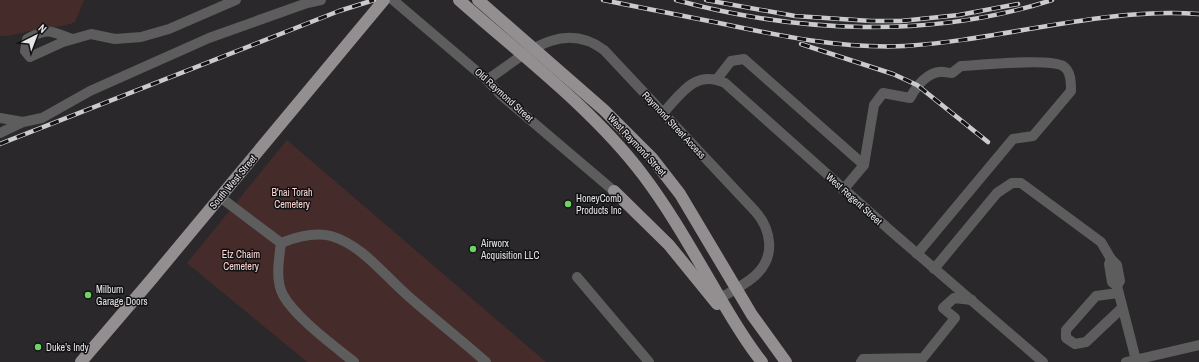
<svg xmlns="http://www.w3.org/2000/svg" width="1199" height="362" font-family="'Archivo Narrow',sans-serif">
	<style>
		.green { fill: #452c2b }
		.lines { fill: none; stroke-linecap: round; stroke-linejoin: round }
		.minor { stroke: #5e5d5d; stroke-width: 10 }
		.major { stroke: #938f91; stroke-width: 12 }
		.rail-casing { stroke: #cbcacc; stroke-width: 4.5 }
		.rail { stroke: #121113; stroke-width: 3; stroke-dasharray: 9; stroke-linecap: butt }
		.poi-dot { fill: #6dd361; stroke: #121113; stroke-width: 1.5 }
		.labels { text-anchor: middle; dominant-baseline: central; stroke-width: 3; stroke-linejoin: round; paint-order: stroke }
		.street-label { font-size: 10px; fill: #e5e4e6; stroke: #121113 }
		.park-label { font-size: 10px; fill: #fdd6d4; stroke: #121113 }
		.poi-label { font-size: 10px; fill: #e5e4e6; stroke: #121113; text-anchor: start }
	</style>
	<rect width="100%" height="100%" fill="#2a282b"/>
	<g class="green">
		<path d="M0,0h84l-9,22c-12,5 -25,5 -37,7 -14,3 -24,7 -38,7z"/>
		<polygon points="287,140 546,362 307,362 187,263"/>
	</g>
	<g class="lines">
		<g class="minor">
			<polyline points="393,0 487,80 501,95 614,191"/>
			<path d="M72,39c-21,-8 -24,-12 -45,0l-2,12 5,6 33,-15 28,-8 24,5 26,-2 28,-8 67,-29"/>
			<polyline points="717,79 731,61 744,59 864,165 843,190"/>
			<path d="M487,80c36,-24 74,-62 117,-30l151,161c8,9 13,19 14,31 3,30 -26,43 -49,56"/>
			<path d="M663,113c18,-19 32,-44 62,-30l167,149 151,130"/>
			<polyline points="0,118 23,122"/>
			<polyline points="0,133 23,122 42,118 90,91 209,38 307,3 321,0"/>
			<path d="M864,165l10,-60 9,-12 27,5c6,-11 16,-24 29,-26 3,-1 9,1 13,1l9,-7c20,-1 87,-8 102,0 8,5 8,16 8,25l-38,45 -20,3 -96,115"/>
			<path d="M220,197l61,46c-2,16 -6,37 2,52 13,23 50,50 71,67"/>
			<path d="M281,243c15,-6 33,-11 50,-7 31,9 53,39 76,59 26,23 53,44 79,67"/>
			<polyline points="1111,259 1109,264 1112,282 1117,286 1136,360"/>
			<polyline points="934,269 997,193 1012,183 1021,183 1101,242 1111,259 1117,265 1120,281 1117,286"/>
			<polyline points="577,277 649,362"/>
			<polyline points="1118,293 1096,296 1066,330 1066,338 1075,344 1086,342 1122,308"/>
			<polyline points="861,362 863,359 923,358 955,318 943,308 954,298 972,300"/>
			<polyline points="1126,362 1199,345"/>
		</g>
		<g class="major">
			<path d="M459,0c62,55 134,109 184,175 28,37 50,77 73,116 14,24 28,49 46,71"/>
			<polyline points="478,0 604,110 652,158 680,194 752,315 786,362"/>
			<polyline points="614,191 669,245 717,304"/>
			<polyline points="81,362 151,280 384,0"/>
		</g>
		<g class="rail-casing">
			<g id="rail">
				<path d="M603,0c39,8 77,15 116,23 61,13 123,26 186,23 98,-6 195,-39 294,-32"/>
				<path d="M676,0c122,33 255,39 376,0"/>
				<polyline points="706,0 795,16 871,21 901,21 959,15 1018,4"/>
				<polyline points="801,44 893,74 917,85 988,142"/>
				<polyline points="0,144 339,11 374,0"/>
			</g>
		</g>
		<use href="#rail" class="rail"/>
	</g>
	<g class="poi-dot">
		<circle cx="568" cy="204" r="4"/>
		<circle cx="473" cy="249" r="4"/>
		<circle cx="88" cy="295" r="4"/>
		<circle cx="38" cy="347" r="4"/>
	</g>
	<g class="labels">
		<g class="street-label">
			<text transform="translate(504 95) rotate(42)">Old Raymond Street</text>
			<text transform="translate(674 125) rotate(47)">Raymond Street Access</text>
			<text transform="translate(637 145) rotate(47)">West Raymond Street</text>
			<text transform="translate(233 182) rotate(-50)">South West Street</text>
			<text transform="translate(854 199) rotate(42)">West Regent Street</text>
		</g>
		<g class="park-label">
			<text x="292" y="192">B'nai Torah<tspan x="292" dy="12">Cemetery</tspan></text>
			<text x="241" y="254">Etz Chaim<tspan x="241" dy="12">Cemetery</tspan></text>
		</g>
		<g class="poi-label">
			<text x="576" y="198">HoneyComb<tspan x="576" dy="12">Products Inc</tspan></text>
			<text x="481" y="243">Airworx<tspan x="481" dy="12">Acquisition LLC</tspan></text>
			<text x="96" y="289">Milburn<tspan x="96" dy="12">Garage Doors</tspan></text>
			<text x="46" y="347">Duke’s Indy</text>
		</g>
	</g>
	<g transform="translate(36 36) rotate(42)" stroke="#121113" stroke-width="3" paint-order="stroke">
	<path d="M0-3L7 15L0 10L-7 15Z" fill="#e5e4e6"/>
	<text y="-6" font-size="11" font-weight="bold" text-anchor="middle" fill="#e5e4e6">N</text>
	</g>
</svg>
